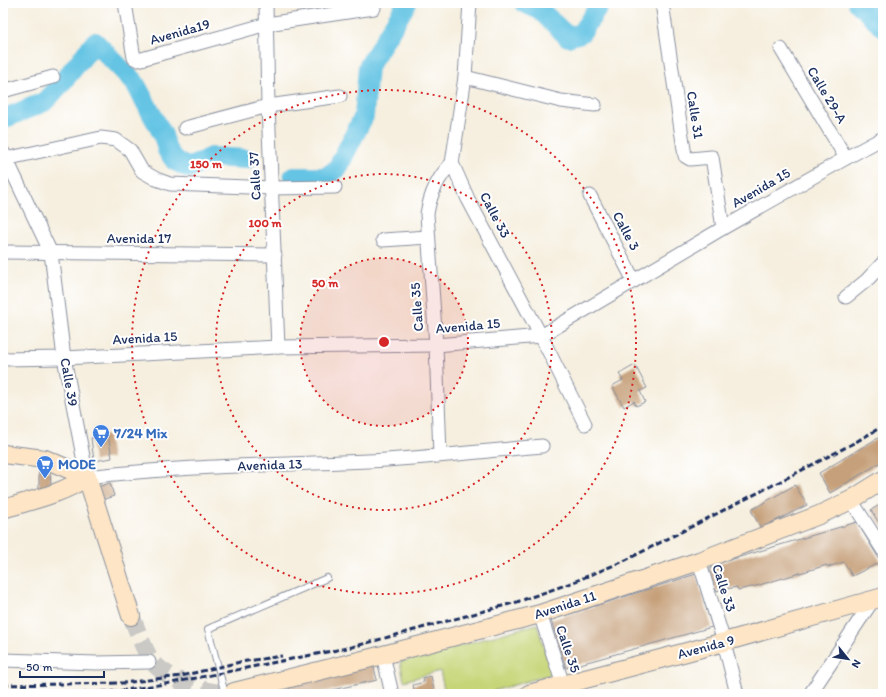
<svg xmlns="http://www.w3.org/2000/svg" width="886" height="697" font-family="Itim,sans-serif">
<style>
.green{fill:#c6d577;stroke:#70826a}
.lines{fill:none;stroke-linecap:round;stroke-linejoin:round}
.river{stroke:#65c4e4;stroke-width:20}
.building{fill:#c6a07a}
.secondary-tunnel{stroke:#cac9c5;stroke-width:18;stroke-dasharray:18 9;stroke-linecap:butt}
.lane-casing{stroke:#888f9e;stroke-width:8}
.street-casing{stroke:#888f9e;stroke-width:15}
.secondary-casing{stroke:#888f9e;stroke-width:20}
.lane{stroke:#fff;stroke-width:6}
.street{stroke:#fff;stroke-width:13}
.secondary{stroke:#fde5c5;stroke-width:18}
.rail{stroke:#1b2f5e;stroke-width:3;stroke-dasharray:6 3;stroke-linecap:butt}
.ring{fill:none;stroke:#d62828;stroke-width:2;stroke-dasharray:2 4}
.labels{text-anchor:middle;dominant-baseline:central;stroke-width:4;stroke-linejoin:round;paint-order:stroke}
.street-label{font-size:14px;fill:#1b2f5e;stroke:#fff}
.shop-label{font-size:14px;font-weight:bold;fill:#366cbe;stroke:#fff;text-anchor:start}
.centre{fill:#d62828;stroke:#fff;stroke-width:2}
.ring-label{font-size:12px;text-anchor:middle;font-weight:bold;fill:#d62828;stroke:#fff;stroke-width:4;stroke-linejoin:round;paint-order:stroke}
</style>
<rect width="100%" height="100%" fill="#fff"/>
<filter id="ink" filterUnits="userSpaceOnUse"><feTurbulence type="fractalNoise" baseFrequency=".025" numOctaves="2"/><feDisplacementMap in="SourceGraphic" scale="8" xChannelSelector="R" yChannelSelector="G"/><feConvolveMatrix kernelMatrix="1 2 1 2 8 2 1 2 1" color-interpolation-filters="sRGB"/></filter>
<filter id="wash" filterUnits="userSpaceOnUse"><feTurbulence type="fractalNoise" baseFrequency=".012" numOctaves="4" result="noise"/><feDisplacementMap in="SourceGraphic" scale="16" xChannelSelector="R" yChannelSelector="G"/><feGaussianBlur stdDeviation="0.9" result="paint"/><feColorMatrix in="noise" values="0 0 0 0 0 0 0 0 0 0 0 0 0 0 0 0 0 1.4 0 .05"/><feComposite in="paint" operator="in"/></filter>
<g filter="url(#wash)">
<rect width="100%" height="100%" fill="#f6efdf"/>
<path class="green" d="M537 624 552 674 483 694H445L440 671 404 681 400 662Z"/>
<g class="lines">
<g class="river">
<path d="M524 3 540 10 568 37 581 33 601 3"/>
<path d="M858 3 883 27"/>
<path d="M3 119 44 102 60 85 95 42 135 83 163 135 167 150 175 161 189 168 211 157 247 159"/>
<path d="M293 177H326L337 169 364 116 368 67 407 3"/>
</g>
</g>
<g id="blocks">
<g class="building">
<path d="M635 365 647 388 640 391 645 402 636 406 634 401 624 407 612 386 623 380 619 374Z"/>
<path d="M108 435 112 458 94 461 91 438Z"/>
<path d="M883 435V461L830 493 819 473Z"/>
<path d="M39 468 50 472 51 486 39 489Z"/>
<path d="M110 483 114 496 101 500 98 487Z"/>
<path d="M795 485 807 505 761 528 751 510Z"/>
<path d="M883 503V529L871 510Z"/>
<path d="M857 522 881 562 852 576 844 562 828 567 827 565 756 586 738 590 737 587 716 591 709 571 713 565Z"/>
<path d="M696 574 712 627 566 668 551 620Z"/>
<path d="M373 664 377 680 314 694H291L288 684Z"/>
<path d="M431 676 434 690 415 694 413 685 424 682 423 678Z"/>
</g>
</g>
</g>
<g filter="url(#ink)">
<use href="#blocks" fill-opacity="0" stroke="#888f9e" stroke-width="1"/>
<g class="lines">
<path class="secondary-tunnel" d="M131 616C137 629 143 648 151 660 162 676 202 693 222 693 226 693 230 692 234 692"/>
<defs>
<path id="lane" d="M225 694 208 629 327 578"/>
<g id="street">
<path d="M125 3 134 58 138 60 267 24 374 8"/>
<path d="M266 3 268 106 278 347"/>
<path d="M470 3 465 77 452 163 468 199 541 336 585 424"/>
<path d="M662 3 685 156 690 159 712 157 723 228"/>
<path d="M781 49 846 158"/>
<path d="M465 77 561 101 595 105"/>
<path d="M3 91 53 77"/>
<path d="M185 128 268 106 340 96"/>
<path d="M3 152 51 253 64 358 87 477C180 466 274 465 368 461 426 458 484 451 542 446"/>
<path d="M5 159 101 138 116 140 130 150 142 171 156 179 170 184 272 188 335 187"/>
<path d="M590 196 634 281"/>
<path d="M383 240 428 237"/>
<path d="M3 252 275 255"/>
<path d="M846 297 867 280 883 263"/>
<path d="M3 359 64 358 278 347 436 345 541 336 723 228 846 158 883 138"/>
<path d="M440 455 436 345 427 214C430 195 438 177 452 163"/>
<path d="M851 500 883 550"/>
<path d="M699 561 724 642 737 694"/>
<path d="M540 614 566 694"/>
<path d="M383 655 392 694"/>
<path d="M3 660 96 663 149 662"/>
<path d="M810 694 873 600"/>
</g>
<g id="secondary">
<path d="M3 454 45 459 87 477"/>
<path d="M87 477 131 616"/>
<path d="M3 509C32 500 62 494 87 477"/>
<path d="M234 692 383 655 540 614 699 561 819 515 851 500 883 480"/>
<path d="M529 694 724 642 883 597"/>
</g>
</defs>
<use href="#lane" class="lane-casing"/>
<use href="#street" class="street-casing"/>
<use href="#secondary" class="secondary-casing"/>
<use href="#lane" class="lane"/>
<use href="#street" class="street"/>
<use href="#secondary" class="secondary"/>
<g class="rail">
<path d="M3 685 123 683 181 676 240 662 282 656"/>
<path d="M3 694H73L119 691 171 683 352 647 517 602 571 583 624 561 779 482 854 443 883 426"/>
</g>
</g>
</g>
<circle cx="384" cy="342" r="84" fill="#d62828" fill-opacity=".12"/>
<g class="ring">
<circle cx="384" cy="342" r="84"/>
<circle cx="384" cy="342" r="168"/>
<circle cx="384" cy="342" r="252"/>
</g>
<defs>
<symbol id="supermarket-pin" viewBox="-11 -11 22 30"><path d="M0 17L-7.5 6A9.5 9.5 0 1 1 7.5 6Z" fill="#3f7fe0" stroke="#fff"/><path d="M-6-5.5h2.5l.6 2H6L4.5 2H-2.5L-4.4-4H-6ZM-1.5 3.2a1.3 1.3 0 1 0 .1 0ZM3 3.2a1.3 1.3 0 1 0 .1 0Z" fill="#fff"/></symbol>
</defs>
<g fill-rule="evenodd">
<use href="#supermarket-pin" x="91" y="423" width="20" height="27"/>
<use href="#supermarket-pin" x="35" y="454" width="20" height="27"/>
</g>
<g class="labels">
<g class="street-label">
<text transform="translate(180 32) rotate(-16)">Avenida19</text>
<text transform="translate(827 95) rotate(59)">Calle 29-A</text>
<text transform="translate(695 115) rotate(81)">Calle 31</text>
<text transform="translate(255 176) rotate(-93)">Calle 37</text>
<text transform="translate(761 188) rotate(-30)">Avenida 15</text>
<text transform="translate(495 215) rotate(62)">Calle 33</text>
<text transform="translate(626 231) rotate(62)">Calle 3</text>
<text x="139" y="238">Avenida 17</text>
<text transform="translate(417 307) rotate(-94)">Calle 35</text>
<text transform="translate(468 326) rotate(-5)">Avenida 15</text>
<text transform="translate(145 338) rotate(-3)">Avenida 15</text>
<text transform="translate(69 382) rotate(80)">Calle 39</text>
<text transform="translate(270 465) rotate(-2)">Avenida 13</text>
<text transform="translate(724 588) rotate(72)">Calle 33</text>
<text transform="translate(565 605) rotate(-18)">Avenida 11</text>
<text transform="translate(706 647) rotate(-15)">Avenida 9</text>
<text transform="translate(568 649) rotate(71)">Calle 35</text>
</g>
<g class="shop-label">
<text x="114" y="433">7/24 Mix</text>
<text x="58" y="464">MODE</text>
</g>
</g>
<circle cx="384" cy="342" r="6" class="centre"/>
<g class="ring-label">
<text x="206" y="168">150 m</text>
<text x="265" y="227">100 m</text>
<text x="325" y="287">50 m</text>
</g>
<rect width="886" height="697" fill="none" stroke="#fff" stroke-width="16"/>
<g transform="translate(848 659) rotate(120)" stroke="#ffffff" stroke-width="3" paint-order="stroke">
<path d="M0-3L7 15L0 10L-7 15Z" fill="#1b2f5e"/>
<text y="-6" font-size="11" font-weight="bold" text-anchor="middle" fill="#1b2f5e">N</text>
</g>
<path d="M20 671v6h84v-6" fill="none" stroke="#1b2f5e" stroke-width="2"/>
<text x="26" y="671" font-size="12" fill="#1b2f5e" stroke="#ffffff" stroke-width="3" paint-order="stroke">50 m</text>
</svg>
